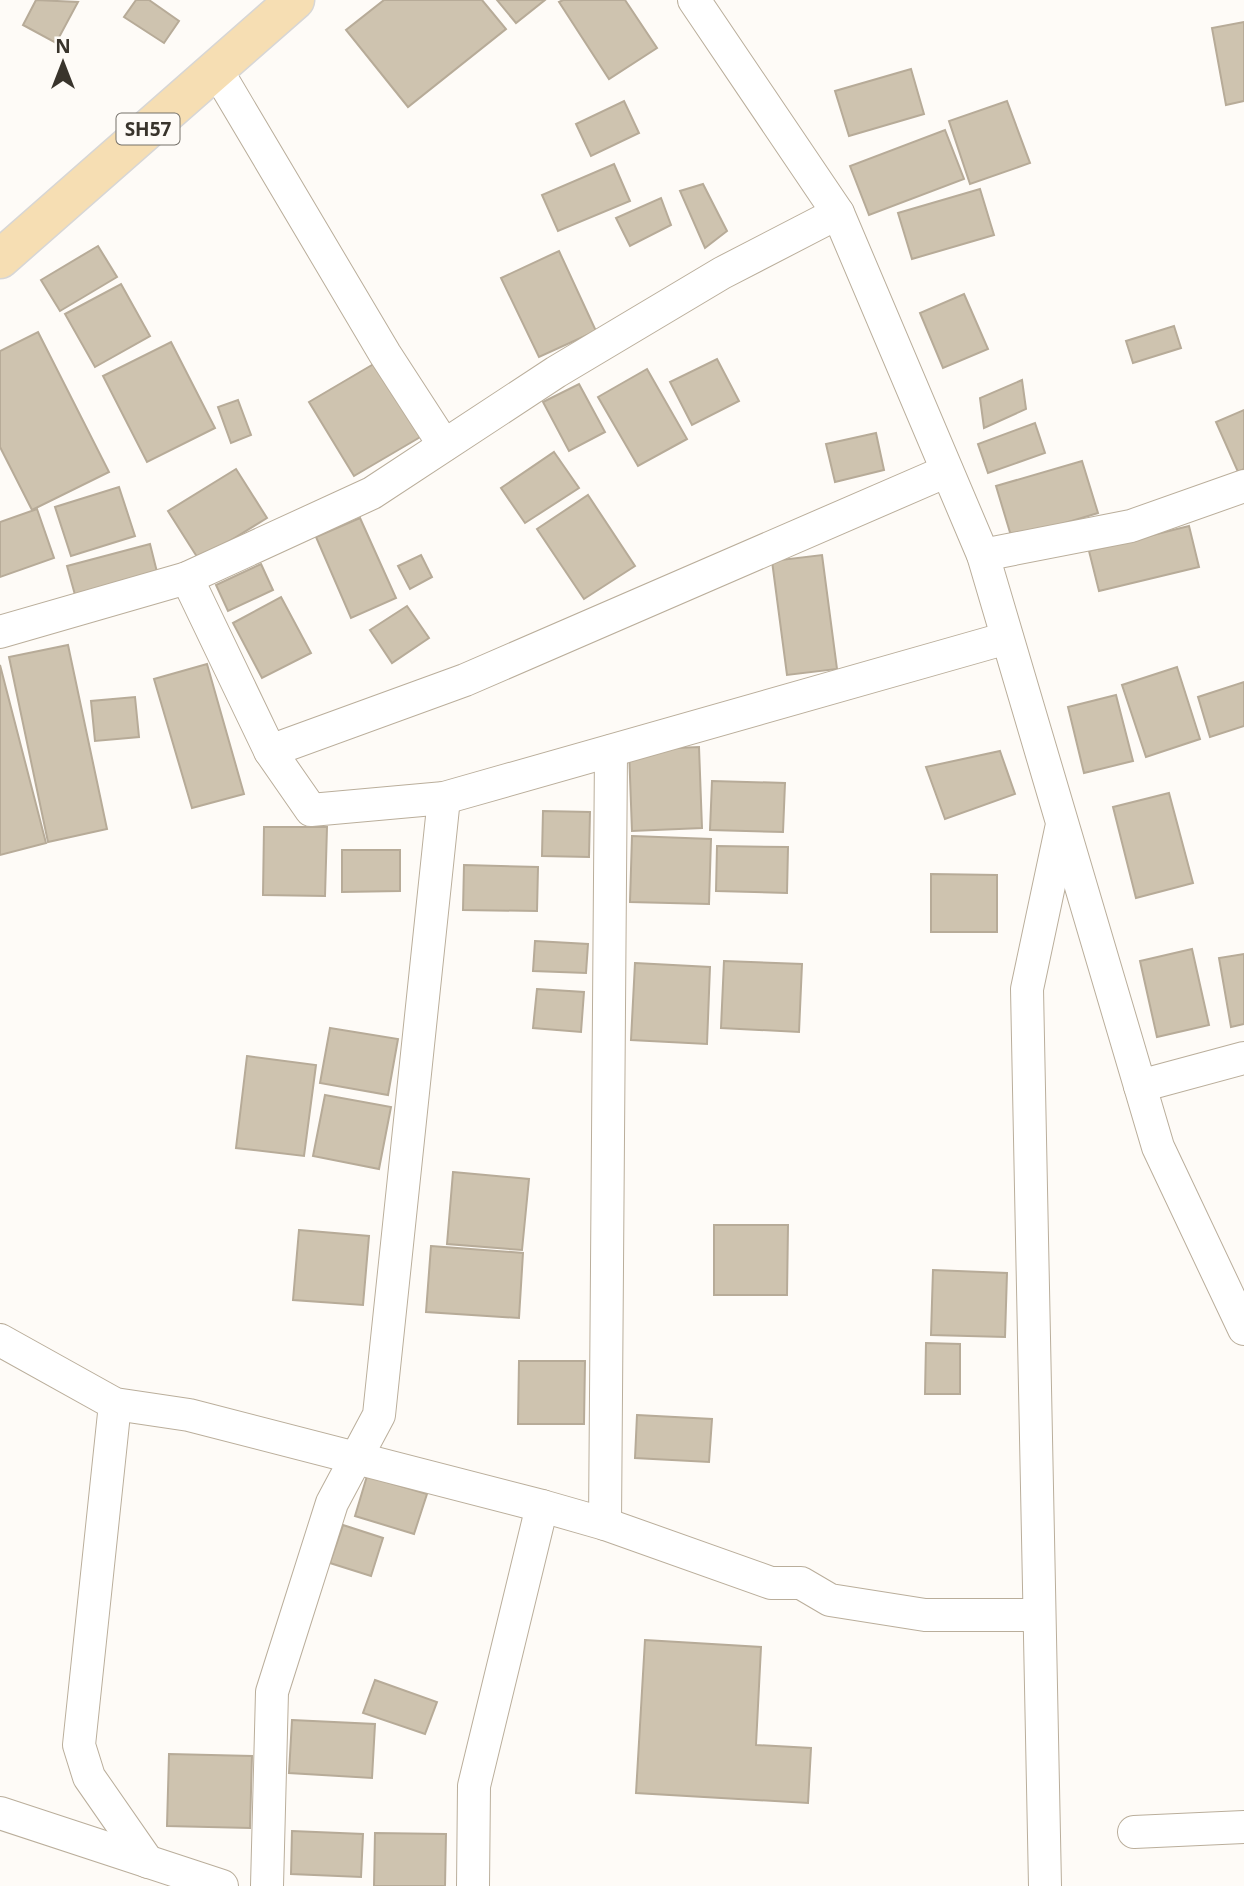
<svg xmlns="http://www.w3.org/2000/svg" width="1244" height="1886" font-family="'Noto Sans',sans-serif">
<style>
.building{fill:#cec3af;stroke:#b7ab98;stroke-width:2}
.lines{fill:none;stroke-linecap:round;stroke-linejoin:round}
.minor-casing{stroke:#baae9b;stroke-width:34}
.primary-casing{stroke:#d7d6d5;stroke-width:41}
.minor{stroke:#fff;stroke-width:32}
.primary{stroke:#f6deb3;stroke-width:38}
.labels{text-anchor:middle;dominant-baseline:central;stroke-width:5;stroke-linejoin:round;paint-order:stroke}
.shield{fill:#fefbf7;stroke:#747069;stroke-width:2}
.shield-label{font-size:19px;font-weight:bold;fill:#39342c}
</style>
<rect width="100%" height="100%" fill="#fefbf7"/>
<g class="building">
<path d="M36 0 78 2 56 43 23 25Z"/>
<path d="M136 0H149L179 21 164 43 124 17Z"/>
<path d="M384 0H482L506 29 408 107 346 30Z"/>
<path d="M497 0H545L516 23Z"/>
<path d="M563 0H625L657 48 609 79 559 2Z"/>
<path d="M1244 22V101L1226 105 1212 28Z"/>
<path d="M911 69 924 114 849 136 835 91Z"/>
<path d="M624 101 639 133 591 156 576 124Z"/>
<path d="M1007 101 1030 163 970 184 949 121Z"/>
<path d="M945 130 964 179 869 215 850 166Z"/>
<path d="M614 164 630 201 558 231 542 195Z"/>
<path d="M703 184 727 231 705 248 680 191Z"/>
<path d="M980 189 994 235 912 259 898 213Z"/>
<path d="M661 198 671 225 630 246 616 218Z"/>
<path d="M98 246 117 277 60 311 41 280Z"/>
<path d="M559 251 596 331 539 357 501 278Z"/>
<path d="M121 284 150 336 95 367 65 314Z"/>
<path d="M964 294 988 349 943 368 920 313Z"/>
<path d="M1174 326 1181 348 1133 363 1126 341Z"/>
<path d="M38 332 109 472 32 510 0 447V351Z"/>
<path d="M171 342 215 428 147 462 103 376Z"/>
<path d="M717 359 739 401 692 425 670 382Z"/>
<path d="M377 362 422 436 354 476 309 402Z"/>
<path d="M647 369 687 439 638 466 598 397Z"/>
<path d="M1022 380 1026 409 984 428 980 398Z"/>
<path d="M579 384 605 432 569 451 543 402Z"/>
<path d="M238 400 251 435 231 443 218 407Z"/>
<path d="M1244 410V469L1238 472 1216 422Z"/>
<path d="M1035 423 1045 453 988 473 978 444Z"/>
<path d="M876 433 884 470 835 482 826 444Z"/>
<path d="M554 452 579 488 525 523 501 488Z"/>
<path d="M1082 461 1098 513 1012 539 996 486Z"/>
<path d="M236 469 267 518 199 560 168 511Z"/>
<path d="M119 487 135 536 71 556 55 507Z"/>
<path d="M588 495 635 566 584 599 537 529Z"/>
<path d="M37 509 54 558 0 577V522Z"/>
<path d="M360 518 396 598 351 618 316 537Z"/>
<path d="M1189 526 1199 567 1099 591 1089 551Z"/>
<path d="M150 544 159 580 77 602 67 566Z"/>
<path d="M421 555 432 577 410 589 398 566Z"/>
<path d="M822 555 837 669 787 675 772 561Z"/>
<path d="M261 564 273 590 228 611 216 585Z"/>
<path d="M281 597 311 653 262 678 233 623Z"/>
<path d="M407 606 429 638 392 663 370 630Z"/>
<path d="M68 645 107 829 48 842 9 657Z"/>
<path d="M207 664 244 794 192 808 154 679Z"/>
<path d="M0 665 46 843 0 855Z"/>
<path d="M1177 667 1200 739 1146 757 1122 685Z"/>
<path d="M1244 682V726L1210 737 1198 697Z"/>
<path d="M1116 695 1133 761 1084 773 1068 707Z"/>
<path d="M135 697 139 737 95 741 91 701Z"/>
<path d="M699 747 702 828 632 831 629 750Z"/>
<path d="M1000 751 1015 794 945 819 926 767Z"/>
<path d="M712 781 785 783 783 832 710 830Z"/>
<path d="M1169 793 1193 883 1136 898 1113 807Z"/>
<path d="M543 811 590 812 589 857 542 856Z"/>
<path d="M264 827H327L325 896 263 895Z"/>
<path d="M632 836 711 839 709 904 630 902Z"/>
<path d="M717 846 788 847 787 893 716 891Z"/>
<path d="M342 850H400V891L342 892Z"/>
<path d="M464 865 538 867 537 911 463 910Z"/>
<path d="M931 874 997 875V932H931Z"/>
<path d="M535 941 588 944 586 973 533 971Z"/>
<path d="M1192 949 1209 1025 1157 1037 1140 961Z"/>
<path d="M1244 954V1024L1231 1027 1219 958Z"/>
<path d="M724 961 802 964 799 1032 721 1028Z"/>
<path d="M635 963 710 967 707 1044 631 1040Z"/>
<path d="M537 989 584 992 581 1032 533 1028Z"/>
<path d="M330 1028 398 1039 388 1095 320 1083Z"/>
<path d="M247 1056 316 1065 304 1156 236 1148Z"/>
<path d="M325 1095 391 1107 379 1169 313 1156Z"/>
<path d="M453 1172 529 1179 522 1250 447 1244Z"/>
<path d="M714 1225H788L787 1295H714Z"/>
<path d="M299 1230 369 1236 363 1305 293 1300Z"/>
<path d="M431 1246 523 1253 519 1318 426 1312Z"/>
<path d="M933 1270 1007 1273 1005 1337 931 1335Z"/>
<path d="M926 1343 960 1344V1394H925Z"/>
<path d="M519 1361H585L584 1424H518Z"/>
<path d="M637 1415 712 1419 709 1462 635 1458Z"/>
<path d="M367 1476 427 1494 414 1534 355 1516Z"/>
<path d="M343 1525 383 1538 371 1576 330 1563Z"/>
<path d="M645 1640 761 1647 756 1745 811 1748 808 1803 636 1793Z"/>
<path d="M375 1680 437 1702 425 1734 363 1713Z"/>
<path d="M292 1720 375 1724 372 1778 289 1773Z"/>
<path d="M169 1754 252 1756 250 1828 167 1826Z"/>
<path d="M292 1831 363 1834 361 1877 291 1874Z"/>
<path d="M375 1833 446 1834 445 1886H374Z"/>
</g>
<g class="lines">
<defs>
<g id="minor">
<path d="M694 0 838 213 983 555 1158 1147 1244 1329"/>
<path d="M216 69 385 354 444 445"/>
<path d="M983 555 1131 526 1244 486"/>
<path d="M187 578 270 751 311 810 444 798 1007 638"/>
<path d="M0 632 187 578 372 493 556 372 722 273 838 213"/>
<path d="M270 751 465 680 947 471"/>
<path d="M1140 1086 1244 1058"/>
<path d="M0 1340 115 1404 189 1415 542 1506 605 1524 771 1583H801L830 1600 925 1615H1039"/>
<path d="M115 1404 79 1745 89 1777 148 1862"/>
<path d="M605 1524 611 751"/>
<path d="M0 1813 222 1886"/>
<path d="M1134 1832 1244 1827"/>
<path d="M267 1886 272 1692 332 1503 379 1415 444 798"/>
<path d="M473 1886 474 1786 542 1506"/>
<path d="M1045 1886 1027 989 1061 829"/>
</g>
<path id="primary" d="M0 259 295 0"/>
</defs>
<use href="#minor" class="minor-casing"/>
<use href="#primary" class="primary-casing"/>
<use href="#minor" class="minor"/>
<use href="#primary" class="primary"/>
</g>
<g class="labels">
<rect class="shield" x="116.5" y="113.5" width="63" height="31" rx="5"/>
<g class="shield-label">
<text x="148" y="129">SH57</text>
</g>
</g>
<g transform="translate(63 63)" stroke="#fefbf7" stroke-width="5" paint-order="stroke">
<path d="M0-5L12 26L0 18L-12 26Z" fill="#39342c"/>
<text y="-10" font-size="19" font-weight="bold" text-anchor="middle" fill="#39342c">N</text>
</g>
</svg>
